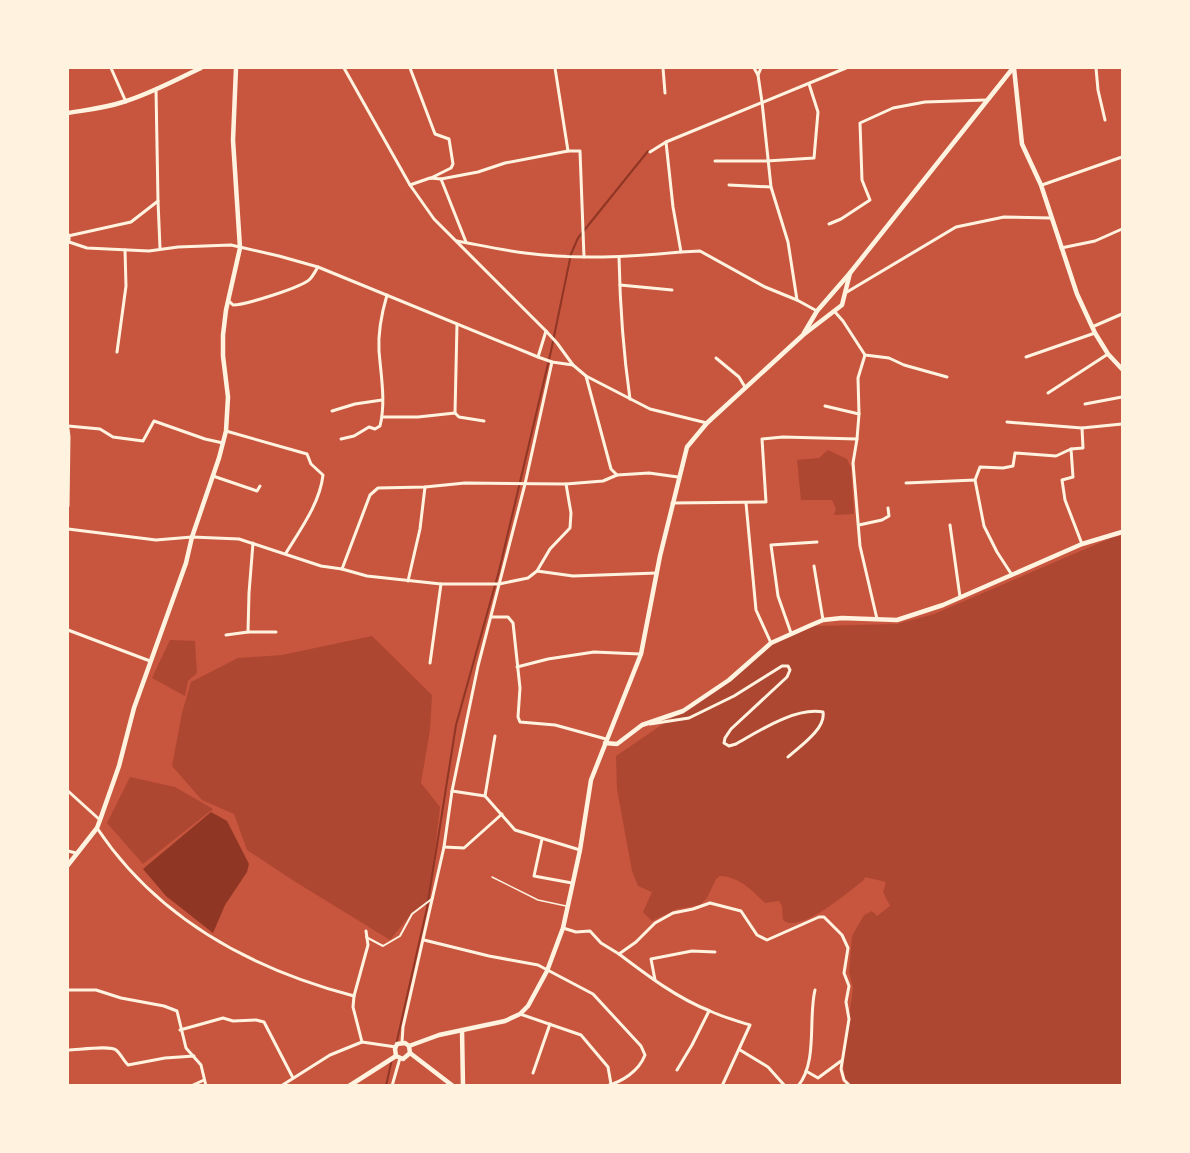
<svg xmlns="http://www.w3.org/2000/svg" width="1190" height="1153" font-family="Mulish,sans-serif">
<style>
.green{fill:#ae4732}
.water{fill:#8f3625}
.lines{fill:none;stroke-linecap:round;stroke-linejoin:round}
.stream{stroke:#8f3625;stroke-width:2}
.service{stroke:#fff3e0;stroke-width:1.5}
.pedestrian{stroke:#fff3e0;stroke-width:2}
.minor{stroke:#fff3e0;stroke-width:3}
.secondary{stroke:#fff3e0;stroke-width:4.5}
.primary{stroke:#fff3e0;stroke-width:4.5}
</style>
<rect width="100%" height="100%" fill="#c8553d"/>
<g class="green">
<path d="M828 450 847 459 851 467 854 514 834 515 836 509 832 500H801L797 460 819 458Z"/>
<path d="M1122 535V1085H852L845 1078 843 1064 853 988 849 972 852 936 864 915 872 911 877 916 890 906 883 892 886 882 865 877 864 880C849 891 800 935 783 920L782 906 779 901 765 903C753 891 738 876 720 876L716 879 707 898 700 905 677 909 652 921 643 912 652 892 638 886 632 871 617 789 616 756 732 677 770 646 814 626 897 624 934 614 1111 538Z"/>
<path d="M372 636 432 695 430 730 421 783 440 807 429 901 412 913 390 940 294 881 247 850 234 814 202 800 172 766 182 713 191 682 238 658 282 655Z"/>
<path d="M170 640 195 641 197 673 188 681 185 696 152 678Z"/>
<path d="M130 777 175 787 213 809 143 864 107 823Z"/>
</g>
<path class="water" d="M211 812 227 821 249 864 247 872 225 905 213 933 166 896 143 869Z"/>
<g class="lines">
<g class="stream">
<path d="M396 1045 427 908 456 725 499 571 551 351 571 254 578 238 648 151"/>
<path d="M386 1086 392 1059"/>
</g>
<path class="service" d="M492 877 538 900 566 906"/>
<path class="pedestrian" d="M366 937 383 946 400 936 412 914 433 898"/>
<g class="minor">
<path d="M111 68 126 102"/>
<path d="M344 68 410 185 434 219 546 331 557 343 573 365"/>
<path d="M410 68 435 134 449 139 453 164 451 168 431 178"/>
<path d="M555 68 568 151"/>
<path d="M663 68 665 93"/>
<path d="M754 68 758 75 762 102 771 187 788 242 797 300"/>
<path d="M1096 68 1098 90 1105 120"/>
<path d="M758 75 761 68"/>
<path d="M650 152 666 142 846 68"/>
<path d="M715 161H767L814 158 818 112 809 84"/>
<path d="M441 179 466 242"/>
<path d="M410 185 430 178 441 179 478 172 505 163 568 151H580L584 257"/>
<path d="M729 185 771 187"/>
<path d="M1042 185 1122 157"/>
<path d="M158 201 160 248"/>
<path d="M829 224 841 219 870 200 862 180 860 123 893 108 925 102 986 100"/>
<path d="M69 235V242L87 248 149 251 178 247 231 245 279 256 318 267 538 357 552 362 573 365 586 376 650 409 707 423"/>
<path d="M68 236 131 222 158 201 156 89"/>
<path d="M457 241C479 245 502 250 525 253 577 260 629 257 681 252L673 207 666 142"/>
<path d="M1061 248 1095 241 1122 229"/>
<path d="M681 252 700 251 765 287 797 300 817 311"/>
<path d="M619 257C620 307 623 350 630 399"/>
<path d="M620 285 672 290"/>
<path d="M847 292 956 227 1004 217 1051 218"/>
<path d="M228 300 233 305C245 305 303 287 310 279 313 276 316 270 318 267"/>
<path d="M835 312 843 321 865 355 889 358 904 365 947 377"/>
<path d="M1092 327 1122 314"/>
<path d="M117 352 126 286 125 250"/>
<path d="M865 355 858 378 859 414 857 439 853 463 860 546 877 619"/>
<path d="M538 357 546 331"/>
<path d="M1026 357 1095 333"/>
<path d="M716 358 739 377 745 387"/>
<path d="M586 376 611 469 617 475"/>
<path d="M1048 393 1108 354"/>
<path d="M1085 404 1122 397"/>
<path d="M825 406 859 414"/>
<path d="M332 411 355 404 382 400"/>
<path d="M455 413 457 324"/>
<path d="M383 417H418L455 413 459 417 484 421"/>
<path d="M1007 422 1082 428 1122 424"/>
<path d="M68 426 100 429 113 437 143 441 154 421 205 439 223 443"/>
<path d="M68 429 69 437 68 506"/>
<path d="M226 431 307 454 311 464 323 475C320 503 300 530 286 553"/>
<path d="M341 439 354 436 369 427 375 429 380 426C386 402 381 376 379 351 378 334 382 312 387 295"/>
<path d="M213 476 257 491 260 486"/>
<path d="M975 480 980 467 1003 468 1013 466 1015 453 1056 456 1071 449"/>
<path d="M906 483 975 480 984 526 997 552 1012 575"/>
<path d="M672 503 766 502 762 439 783 437 857 439"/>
<path d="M746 503 756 610 771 643"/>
<path d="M859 525 882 520 889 516 888 508"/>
<path d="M950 525 960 597"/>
<path d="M68 529 156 540 192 537 239 539 321 566 342 569 367 576 441 584H499L528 578 537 571 550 549 570 528 571 513 566 484"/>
<path d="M1082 544 1065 500 1062 480 1073 477 1071 449 1083 448 1082 428"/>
<path d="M814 566 823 620"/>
<path d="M342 569 370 495 378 488 425 487 465 483 566 484 603 481 617 475 649 473 678 477"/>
<path d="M537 571 573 576 657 573"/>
<path d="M408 581 420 529 425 487"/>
<path d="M492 617H508L513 623 520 688 518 717 520 722 555 725 606 739"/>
<path d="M68 630 150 661"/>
<path d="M248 632H276"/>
<path d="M791 633 778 596 771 545 817 542"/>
<path d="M226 635 248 632 249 593 253 543"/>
<path d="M430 663 441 584"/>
<path d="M517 667 548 659 594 652 640 654"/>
<path d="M650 724 689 718 734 696 782 666H788L790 670 787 677 731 729 725 738 724 743 729 746 736 744C759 731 795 707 823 712 826 729 799 747 788 757"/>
<path d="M68 791 100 820"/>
<path d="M452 791 485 796 515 830 580 850"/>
<path d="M485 796 495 736"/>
<path d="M97 828C157 918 251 969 354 996"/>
<path d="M542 839 534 876 572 883"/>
<path d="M444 847 464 848 502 814"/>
<path d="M68 851 76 853"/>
<path d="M563 928 576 932 590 931 601 943 619 954 636 942 655 923 673 913 693 909 710 903 741 911 757 935 767 940 819 917H824L842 935 848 948 844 973 849 986 846 1002 849 1019 841 1069 844 1080 850 1086"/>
<path d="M424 940 489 956 538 965 593 994 641 1046 645 1055C639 1071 622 1082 606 1086"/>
<path d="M619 954C648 976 677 998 710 1011 723 1017 737 1021 750 1025L722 1086"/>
<path d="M655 980 651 959 692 951 715 952"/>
<path d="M68 990H96L121 998 164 1006 177 1011 186 1048 201 1065 206 1086"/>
<path d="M520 1014 581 1035 608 1067 611 1084"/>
<path d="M180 1030 223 1018 233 1021 256 1020 264 1022 293 1078"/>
<path d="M362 1042 353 1007 354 996 368 945 366 931"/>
<path d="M402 1042 403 1027 444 847 452 791 478 666 525 484 552 362"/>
<path d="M68 1050C77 1050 111 1045 116 1050 121 1054 123 1060 128 1065L165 1058 194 1056"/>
<path d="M740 1050 768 1067 785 1086"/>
<path d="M677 1070 692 1045 709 1011"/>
<path d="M806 1071 818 1078 841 1061"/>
<path d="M533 1073 550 1024"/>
<path d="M191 1086 204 1080"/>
<path d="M281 1086 330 1055 362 1042 396 1047"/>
<path d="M392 1086 400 1058"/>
<path d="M798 1086C818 1062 808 1018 815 990"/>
</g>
<g class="secondary">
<path d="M1014 68 1022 144 1041 185 1077 294 1095 333 1108 354 1122 369"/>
<path d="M605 743 617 744 642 725 683 711 729 680 771 643 809 626 823 620 842 618 897 620 943 605 1082 544 1122 532"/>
<path d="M68 865 97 828 100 820 119 766 134 708 186 563 192 537 219 458 226 431 228 397 223 356V335L226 310 240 248 233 140 236 68"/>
<path d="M462 1030 463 1086"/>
<path d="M410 1053 453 1086"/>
</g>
<g class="primary">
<path d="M68 113C86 110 105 108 123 102 150 94 175 80 201 68"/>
<path d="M804 333 817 311 850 273 1013 68"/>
<path d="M409 1046 439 1035 505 1021 520 1014 528 1006 547 971 563 928 580 850 591 780 641 654 660 556 687 447 707 423 803 335 842 305 850 273"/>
<path d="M396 1056 395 1049 397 1044 405 1043 409 1046"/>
<path d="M396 1056 403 1059 410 1053 409 1046"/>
<path d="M349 1086 396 1056"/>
</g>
</g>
<rect width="1190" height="1153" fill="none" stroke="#fff3e0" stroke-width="138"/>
</svg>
